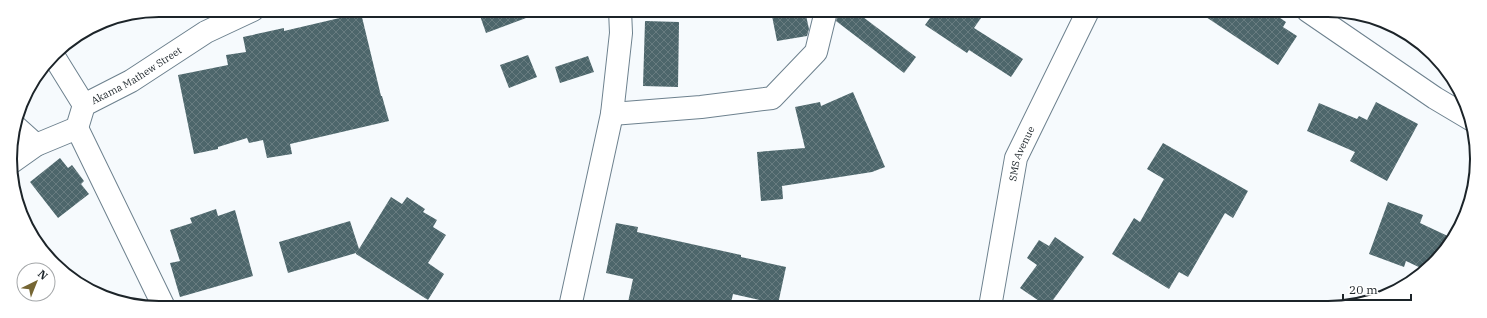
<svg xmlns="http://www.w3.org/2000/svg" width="1487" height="318" font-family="'IBM Plex Serif',serif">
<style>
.building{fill:url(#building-cross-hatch)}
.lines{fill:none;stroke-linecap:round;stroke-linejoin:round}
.minor-casing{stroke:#6d818e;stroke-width:24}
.minor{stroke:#fff;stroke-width:22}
.labels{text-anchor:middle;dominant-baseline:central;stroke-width:4;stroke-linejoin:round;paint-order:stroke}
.street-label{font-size:10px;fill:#1c2429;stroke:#fff}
.rim{fill:none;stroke:#1c2429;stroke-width:2}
</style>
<defs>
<pattern id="building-cross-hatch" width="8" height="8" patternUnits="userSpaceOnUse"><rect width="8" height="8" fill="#4d666b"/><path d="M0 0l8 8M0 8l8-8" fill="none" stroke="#687c80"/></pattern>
</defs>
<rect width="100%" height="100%" fill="#f6fafd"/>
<g class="building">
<path d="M478 10H542V12L486 33Z"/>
<path d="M771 11H805L809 29 807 36 777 41Z"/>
<path d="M838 11H855L916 57 904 73 836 21Z"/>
<path d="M935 11H986L974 28 1023 59 1011 77 969 50 967 53 925 25Z"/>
<path d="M1197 11H1270L1286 22 1283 27 1297 36 1278 65Z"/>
<path d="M361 13 381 96H382L389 121 290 144 292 154 267 158 263 140 249 143 247 138 218 147V149L194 154 178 75 228 65 226 55 246 52 243 37 284 28V31Z"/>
<path d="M645 21 679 22 678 87 643 86Z"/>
<path d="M528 55 537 77 509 88 500 65Z"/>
<path d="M588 56 594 72 560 83 555 67Z"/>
<path d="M853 92 885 167 872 172 782 186 783 199 761 201 757 152 805 148 795 107 820 102 821 106Z"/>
<path d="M1376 102 1418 124 1387 181 1350 161 1355 152 1307 131 1319 103 1357 119 1359 116 1367 120Z"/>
<path d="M1163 143 1248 191 1233 218 1225 213 1188 277 1179 272 1169 289 1112 254 1134 218 1140 222 1164 179 1147 169Z"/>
<path d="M60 158 68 168 72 165 84 181 81 184 89 194 58 218 30 182Z"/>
<path d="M391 197 402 204 407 197 425 209 423 212 437 220 433 227 446 235 428 263 444 274 428 300 356 254V253L288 273 279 242 350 221 359 249Z"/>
<path d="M1388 202 1423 215 1420 223 1452 238 1433 265 1425 270 1406 261 1404 267 1369 254Z"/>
<path d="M216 209 218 216 235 210 253 276 180 297 170 263 180 261 170 230 192 223 190 218Z"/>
<path d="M616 223 638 227 637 232 741 255V257L786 267 778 304 733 294 730 307H627L633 279 606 273Z"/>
<path d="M1055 237 1084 257 1048 307 1020 288 1037 265 1027 258 1039 240 1049 246Z"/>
</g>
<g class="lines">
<defs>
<g id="minor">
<path d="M1308 11 1435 98 1472 120"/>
<path d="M53 55 84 105"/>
<path d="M612 114 701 107 772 98 816 52 826 11"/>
<path d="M16 127 36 145"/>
<path d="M77 128 164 307"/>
<path id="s1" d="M12 162 36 145 77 128 84 105 131 81 206 32 253 10"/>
<path d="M570 307 612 114 621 33 620 10"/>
<path id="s2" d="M990 307 1016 158 1088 11"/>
</g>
</defs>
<use href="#minor" class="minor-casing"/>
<use href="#minor" class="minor"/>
</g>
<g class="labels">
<g class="street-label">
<text stroke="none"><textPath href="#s1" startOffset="158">Akama Mathew Street</textPath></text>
<text stroke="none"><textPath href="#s2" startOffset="157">SMS Avenue</textPath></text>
</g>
</g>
<path d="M0 0H1487V318H0ZM159 17H1328A142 142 0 0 1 1470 159V159A142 142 0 0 1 1328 301H159A142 142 0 0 1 17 159V159A142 142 0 0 1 159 17Z" fill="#fff" fill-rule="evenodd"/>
<path class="rim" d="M159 17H1328A142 142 0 0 1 1470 159V159A142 142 0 0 1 1328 301H159A142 142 0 0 1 17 159V159A142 142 0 0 1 159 17Z"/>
<g transform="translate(36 282) rotate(43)"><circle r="19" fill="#ffffff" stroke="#a4a7a9"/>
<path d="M0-3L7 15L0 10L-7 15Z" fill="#766633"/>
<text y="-6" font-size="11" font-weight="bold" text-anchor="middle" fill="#1c2429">N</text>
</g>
<path d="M1343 294v6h68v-6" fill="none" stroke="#1c2429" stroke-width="2"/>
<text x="1349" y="294" font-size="12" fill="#1c2429" stroke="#ffffff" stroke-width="3" paint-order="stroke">20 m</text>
</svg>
